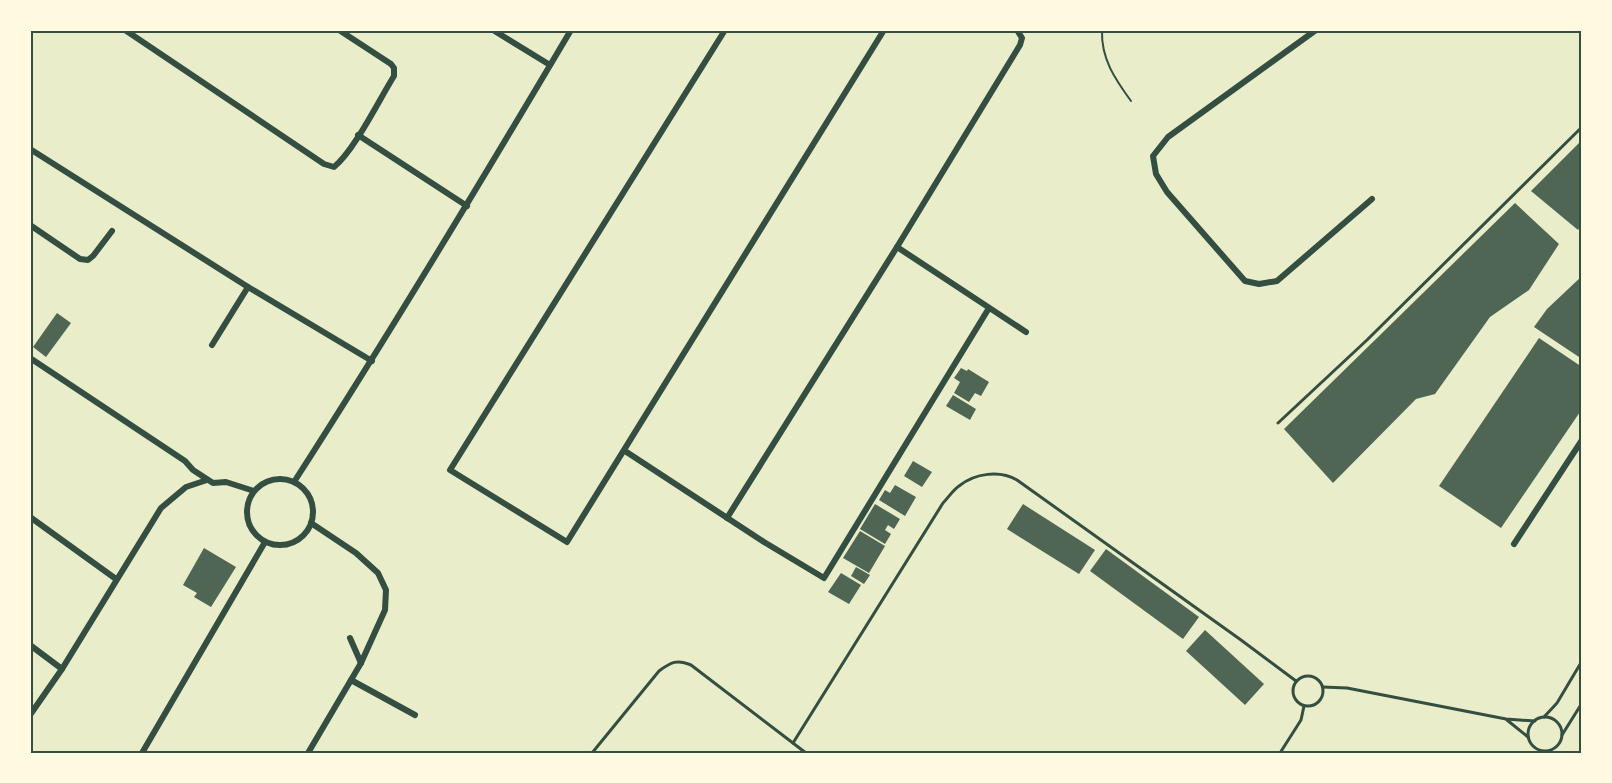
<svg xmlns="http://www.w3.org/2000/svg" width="1612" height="783" font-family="Spectral,serif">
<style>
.building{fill:#4f6655}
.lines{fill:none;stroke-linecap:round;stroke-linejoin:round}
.path{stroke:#344e41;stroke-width:2}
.service{stroke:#344e41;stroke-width:3}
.minor{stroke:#344e41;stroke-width:6}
.neatline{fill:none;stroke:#344e41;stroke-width:2}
</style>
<rect width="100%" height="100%" fill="#e9edc9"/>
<g class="building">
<path d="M1582 140V224L1578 230 1531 191Z"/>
<path d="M1515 203 1559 244 1529 290 1490 317 1435 394 1416 399 1333 483 1284 429Z"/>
<path d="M1582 276V353L1579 357 1534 327 1547 309Z"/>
<path d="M57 313 71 323 46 357 33 347Z"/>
<path d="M1539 338 1582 367V409L1501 528 1439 486Z"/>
<path d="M961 368 967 371 968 369 989 382 981 396 975 393 969 402 954 393 960 382 954 378Z"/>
<path d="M953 395 976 409 970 420 946 406Z"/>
<path d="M913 461 932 472 922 487 904 476Z"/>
<path d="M895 485 916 497 905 516 879 500 885 490 890 493Z"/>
<path d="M875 504 900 519 894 529 888 525 885 530 891 534 885 544 860 529Z"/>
<path d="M1023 504 1095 550 1079 574 1007 529Z"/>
<path d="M860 531 885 546 869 573 843 558Z"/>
<path d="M204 548 236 567 211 607 194 597 197 593 183 585Z"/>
<path d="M1106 549 1199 617 1183 639 1090 571Z"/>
<path d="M856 567 870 575 864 584 851 576Z"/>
<path d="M841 573 861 585 849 604 828 592Z"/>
<path d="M1205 630 1264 684 1245 705 1186 651Z"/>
</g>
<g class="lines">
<path class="path" d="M1102 30C1101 59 1115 79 1131 101"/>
<g class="service">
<path d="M1278 423 1367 340 1582 127"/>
<circle cx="1308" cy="691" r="15"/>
<path d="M1323 687 1347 688 1506 719 1535 721"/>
<path d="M1544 717 1557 703 1582 661"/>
<circle cx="1545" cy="734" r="17"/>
<path d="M1507 720 1528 737"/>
<path d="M1562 735 1582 703"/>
<path d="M793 743 943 503C948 498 953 490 959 486 975 473 1000 470 1017 480L1241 640 1296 681"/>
<path d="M592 753 659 671C671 662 677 659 691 665L806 753"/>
<path d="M1280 753 1301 720 1304 706"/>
</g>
<g class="minor">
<path d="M125 30 324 164 334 167C354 151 379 100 394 76V68L391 64 339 30"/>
<path d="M493 30 550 65"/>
<path d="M725 30 450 470 567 542 884 30"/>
<path d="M1316 30 1168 137 1153 156 1156 174 1167 192 1245 281 1259 284 1277 281 1372 199"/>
<path d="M358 135 467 206"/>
<path d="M30 149 248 287 372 361"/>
<path d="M30 225 80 259 88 260 93 256 112 231"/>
<path d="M897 247 1026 332"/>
<path d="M212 345 248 287"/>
<path d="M30 358 185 461 193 470 213 483 226 482 254 491"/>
<path d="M625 451 764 542 824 578 989 308"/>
<circle cx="280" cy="512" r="33"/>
<path d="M294 482C390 333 481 182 571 30"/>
<path d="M30 517 116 579"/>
<path d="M727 518 897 247 1020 45 1022 38 1017 30"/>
<path d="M1514 544 1582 440"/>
<path d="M350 638 361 663"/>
<path d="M30 645 62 669"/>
<path d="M351 680 415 715"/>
<path d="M30 715 62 669 161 508 186 487 207 480"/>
<path d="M142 753 265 542"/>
<path d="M308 753 361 663 385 610 386 590 378 573 356 553 311 523"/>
</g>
</g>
<rect width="1612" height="783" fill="none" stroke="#fefae0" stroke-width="63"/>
<rect x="32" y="32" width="1548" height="720" class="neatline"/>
</svg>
